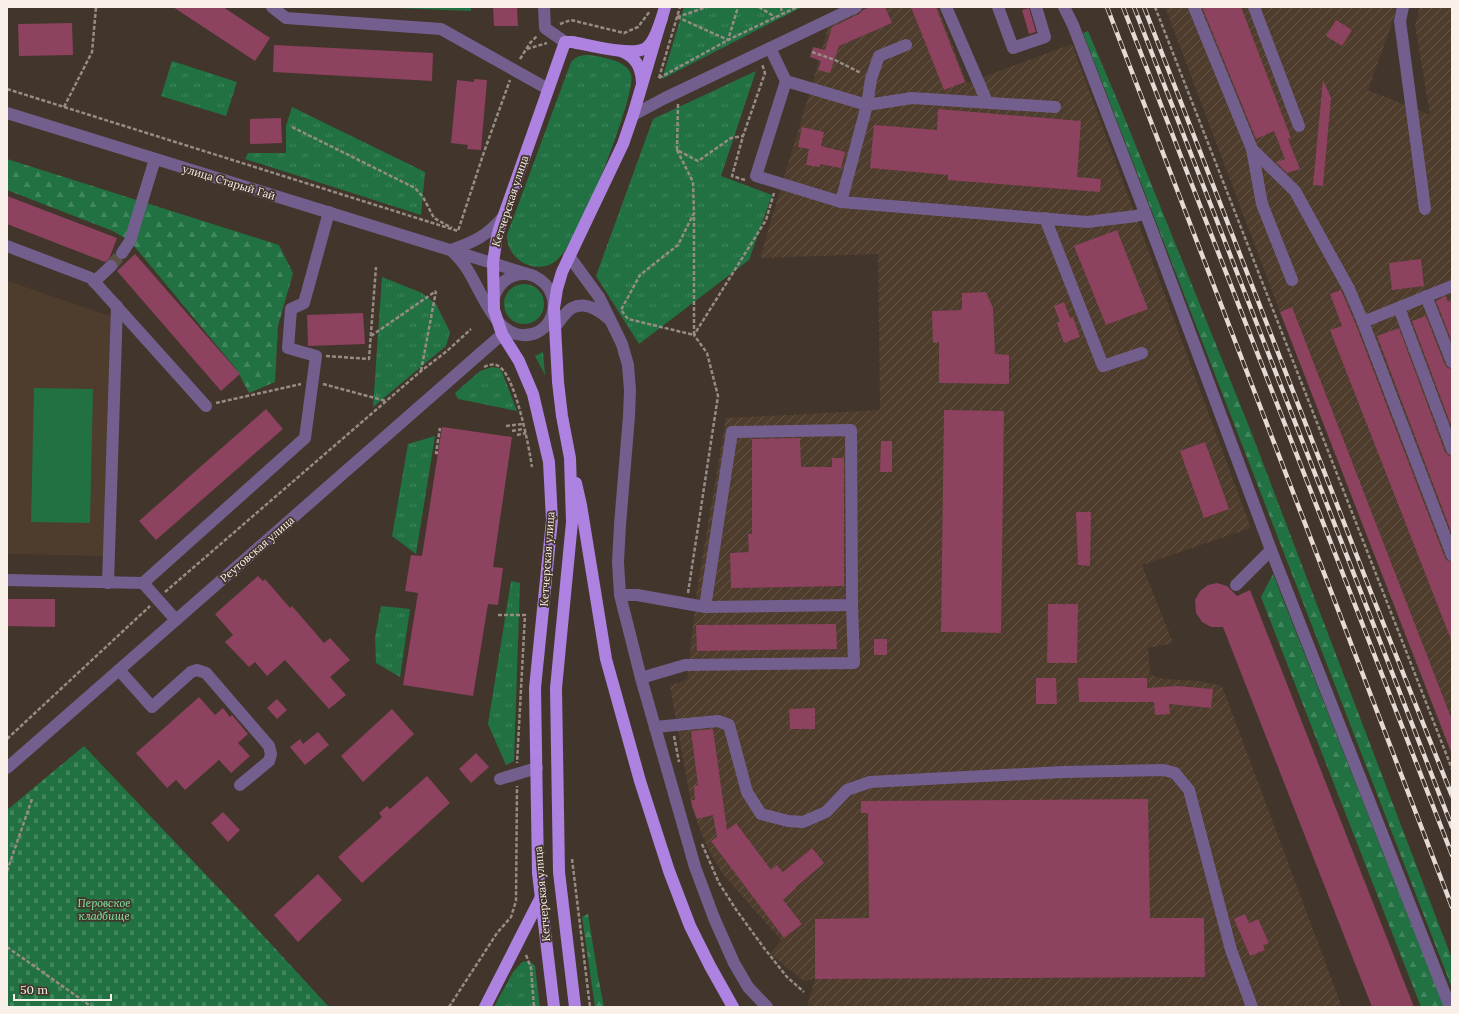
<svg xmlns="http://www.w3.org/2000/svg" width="1459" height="1014" font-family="Lora,serif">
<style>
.built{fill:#4e3c2d}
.industrial{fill:url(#industrial-furrows)}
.grass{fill:url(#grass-tufts)}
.forest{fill:url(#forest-firs)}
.cemetery{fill:url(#cemetery-stones)}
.garden{fill:#217143}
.building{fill:#8d425f}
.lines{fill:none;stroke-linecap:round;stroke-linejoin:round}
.minor-tunnel{stroke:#5d5148;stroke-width:12;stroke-dasharray:12 6;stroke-linecap:butt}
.path{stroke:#978c84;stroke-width:2.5;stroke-dasharray:4 2;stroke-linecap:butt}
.minor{stroke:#735f8d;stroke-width:12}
.major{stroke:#ad82e0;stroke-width:12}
.rail-casing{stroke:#e5dbd5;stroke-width:4.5}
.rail{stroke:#42352b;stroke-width:3;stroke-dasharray:9;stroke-linecap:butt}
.labels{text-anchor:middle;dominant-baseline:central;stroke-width:3.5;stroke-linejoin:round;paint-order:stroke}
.street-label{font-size:11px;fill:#f9f0ea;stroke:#42352b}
.park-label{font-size:11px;font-style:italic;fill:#82eba8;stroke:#42352b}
</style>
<defs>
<pattern id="industrial-furrows" width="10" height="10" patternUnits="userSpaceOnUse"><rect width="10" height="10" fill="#4e3c2d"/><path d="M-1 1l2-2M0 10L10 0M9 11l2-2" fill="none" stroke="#68584c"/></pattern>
<pattern id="grass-tufts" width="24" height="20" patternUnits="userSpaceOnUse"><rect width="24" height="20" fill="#217143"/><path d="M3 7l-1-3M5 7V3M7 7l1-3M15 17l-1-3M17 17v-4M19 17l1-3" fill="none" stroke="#42865e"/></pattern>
<pattern id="forest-firs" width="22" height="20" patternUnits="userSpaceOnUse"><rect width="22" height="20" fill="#217143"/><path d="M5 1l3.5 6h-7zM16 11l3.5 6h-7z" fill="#42865e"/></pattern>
<pattern id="cemetery-stones" width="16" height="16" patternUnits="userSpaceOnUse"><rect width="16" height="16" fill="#217143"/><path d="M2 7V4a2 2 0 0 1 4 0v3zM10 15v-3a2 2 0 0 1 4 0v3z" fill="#42865e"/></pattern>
</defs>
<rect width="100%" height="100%" fill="#42352b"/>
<path class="built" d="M7 282H11L113 317 105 556 8 554Z"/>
<g class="industrial">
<path d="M862 7H938L967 83 1072 44 1251 528 1142 565 1173 643 1148 648 1150 675 1163 679 1199 681 1222 686 1342 1007H807L815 979 804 981 770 954 781 940 722 873 707 847 692 809 670 686 687 679 697 590 726 418 880 410 878 254 760 258 778 197 811 88 830 20Z"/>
<path d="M1165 7H1396L1395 15 1368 90 1430 115 1415 25 1420 7H1452V756L1280 312Z"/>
</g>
<g class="grass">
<path d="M684 7H802L662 79Z"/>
<path d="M589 55C601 57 626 60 631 74 637 90 591 205 580 225 575 235 565 253 557 260 537 277 506 260 507 235L571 62C576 56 581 55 589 55Z"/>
<path d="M172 61 237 82 226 116 161 96Z"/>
<path d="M756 71 721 176 772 195 749 260 639 344 596 276 653 119Z"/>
<path d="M292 107 425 172 421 215 245 159 248 153H286V126Z"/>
<path d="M382 277 422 293 436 304 450 332 446 346 373 407Z"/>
<circle cx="524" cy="304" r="20"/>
<path d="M543 352 545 375 535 356Z"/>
<path d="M492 367 499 368 502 372 517 411 458 399 455 393 480 371Z"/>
<path d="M435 436 416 554 392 536 408 444Z"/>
<path d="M511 581 520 583 514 761 506 765 488 724Z"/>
<path d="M381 606 410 609 400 677 376 663 375 637Z"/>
<path d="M529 961 535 966 540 1007H494L513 972 522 962Z"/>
</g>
<g class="forest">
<path d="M372 7H471V11Z"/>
<path d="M1088 31 1121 109 1250 429 1452 959V988L1083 33Z"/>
<path d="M7 159 279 245 293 273 278 326 275 382 249 393 237 370 130 241 113 231 7 190Z"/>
<path d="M1273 574 1444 1007H1421L1261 597Z"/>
<path d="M588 914 598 976 604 1007H595L582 917Z"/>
</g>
<path class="cemetery" d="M84 746 246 917 329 1007H7V810Z"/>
<path class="garden" d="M34 388 93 389 90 523 31 522Z"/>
<g class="building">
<path d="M173 7H223L270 38 255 61Z"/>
<path d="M493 7H517L518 26H494Z"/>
<path d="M870 7H885L892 23 839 46 830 73 818 70 821 61 810 57 813 47 825 50 832 27 859 14 863 10Z"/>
<path d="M911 7H936L965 82 944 90Z"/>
<path d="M1202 7H1241L1291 138 1288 139 1300 169 1287 173 1276 162 1285 159 1274 131 1256 139Z"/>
<path d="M1029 8 1036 32 1029 34 1022 10Z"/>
<path d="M1336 20 1352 30 1342 46 1326 36Z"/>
<path d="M72 23 73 55 19 56 18 24Z"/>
<path d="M274 45 433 53 432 81 273 72Z"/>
<path d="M474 79 487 80 481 150 467 149 468 145 451 143 457 80 474 82Z"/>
<path d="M1323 80 1331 98 1323 186 1313 185Z"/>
<path d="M938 109 1081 121 1077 177 1101 179 1100 192 948 180V175L870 168 874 125 937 130Z"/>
<path d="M281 118 282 143 250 144V119Z"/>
<path d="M802 127 824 132 821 146 845 152 841 168 820 164V167L806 165 809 149 798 147Z"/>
<path d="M7 196 117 238 109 259 105 262 7 224Z"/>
<path d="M1117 230 1148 309 1106 325 1074 246Z"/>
<path d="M135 254 240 374 221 391 117 271Z"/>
<path d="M1421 259 1424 286 1392 290 1389 263Z"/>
<path d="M1341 290 1356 325 1445 558 1448 561 1452 562V642L1330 330 1342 326 1330 294Z"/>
<path d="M986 292 993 308 995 354 1009 355V384L939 383V342L933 343 932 311 962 310V293Z"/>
<path d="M1446 296 1448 302 1452 301V342L1436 301Z"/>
<path d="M1064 302 1070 318 1073 317 1080 337 1064 343 1057 323 1060 322 1054 306Z"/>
<path d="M1292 307 1452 720V754L1280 312Z"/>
<path d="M363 313 365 344 308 346 307 315Z"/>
<path d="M1426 316 1445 365 1448 368 1452 369V428L1412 321Z"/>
<path d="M1399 328 1445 452 1448 455 1452 456V534L1377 336Z"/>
<path d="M266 409 283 429 156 540 139 521Z"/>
<path d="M944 410 1004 411 1001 633 941 632Z"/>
<path d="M442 427 512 437 493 567 503 568 498 605 488 604 473 696 403 685 418 593 405 591 411 555 422 556Z"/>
<path d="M800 438 801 467H832V458H844V586L731 588 730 553 749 552 748 534H752V439Z"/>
<path d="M881 441H892V472H880Z"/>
<path d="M1205 442 1229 509 1204 518 1180 451Z"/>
<path d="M1076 512H1091L1090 566 1078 565Z"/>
<path d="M258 576 263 581 265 579 290 608 292 606 324 643 330 638 350 660 330 677 346 695 329 709 285 660 267 676 255 662 249 667 225 642 233 635 215 614Z"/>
<path d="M1217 583 1227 586 1237 596 1250 590 1414 1007H1372L1223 627H1211L1202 622 1196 613 1195 600 1200 591 1208 585Z"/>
<path d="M7 599H55V627L7 626Z"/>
<path d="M1048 604H1078L1077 663H1047Z"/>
<path d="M836 624 837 649 697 651 696 625Z"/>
<rect x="874" y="639" width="13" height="16"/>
<path d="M1036 678H1056L1057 704H1036Z"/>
<path d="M1078 678H1147V688L1177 686 1213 689 1211 708 1169 704 1170 714 1155 715 1154 702H1079Z"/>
<path d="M199 697 215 715 223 708 230 717 232 715 248 734 238 743 250 756 231 773 219 760 185 790 176 780 167 788 136 753Z"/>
<path d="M277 699 287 710 277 719 267 708Z"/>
<path d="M815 708V729H790L789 709Z"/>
<path d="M392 709 414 734 363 782 341 756Z"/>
<path d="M713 729 727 830 736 823 771 870 777 865 783 872 812 848 824 863 796 887V888L783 900 802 924 784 938 711 841 717 837 713 815 697 819 693 808 691 800H695L694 786 698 785 691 731Z"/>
<path d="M318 732 329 745 305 765 290 747 300 739 303 744Z"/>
<path d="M476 753 489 767 471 783 459 769Z"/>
<path d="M427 776 450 803 362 883 338 857 382 817 379 813 387 806 390 809Z"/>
<path d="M1148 799 1150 918H1204L1205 977 815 979V919L869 918 868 813H861V801Z"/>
<path d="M223 812 240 830 228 842 211 823Z"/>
<path d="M318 874 342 900 298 942 274 915Z"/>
<path d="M1245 914 1249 923 1258 919 1269 943 1263 945 1265 950 1250 956 1234 919Z"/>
</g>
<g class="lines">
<path class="minor-tunnel" d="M111 266 122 253"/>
<g class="path">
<path d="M759 7 775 17"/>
<path d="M781 7 782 14"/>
<path d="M1155 7 1452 769"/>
<path d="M677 17 728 40 738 7"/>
<path d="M677 17 707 7"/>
<path d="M560 24 571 20 624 33 638 27 650 11"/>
<path d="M527 49 547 43"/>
<path d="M812 52 835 60 861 73"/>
<path d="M520 59 530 43 537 36"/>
<path d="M659 78 728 40 797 7"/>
<path d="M659 78 680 7"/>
<path d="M7 89 458 231 484 152 510 80"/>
<path d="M678 104 677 150 698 161 731 138 743 136"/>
<path d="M64 107 92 52 96 7"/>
<path d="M292 127 415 188 423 197 434 218 452 228"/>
<path d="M677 150 693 182 694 213 678 245 640 275 621 310 628 319 694 335V213"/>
<path d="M745 180 732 176 743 136 765 73 762 64"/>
<path d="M371 336 436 291"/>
<path d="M326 356 369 359 376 267"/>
<path d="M484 367C490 364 496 363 501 368 516 381 529 446 532 467"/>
<path d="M421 371 436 291"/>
<path d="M323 384 386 401"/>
<path d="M216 403 301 384"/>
<path d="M506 426 523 424"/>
<path d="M512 431 524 429"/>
<path d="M517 435 526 433"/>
<path d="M438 453H436L440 428"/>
<path d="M165 592 421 371 447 351 471 329"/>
<path d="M688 593 718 396 707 353 694 335 766 220 774 193"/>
<path d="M498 615H525L517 763"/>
<path d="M674 736 679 762"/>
<path d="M7 739 150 606"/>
<path d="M702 844 719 883 737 911 764 948 787 977 804 992"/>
<path d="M572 859 590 1007"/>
<path d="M7 871 32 799"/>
<path d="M7 947 92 1007"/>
<path d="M526 955 531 968 534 1007"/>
<path d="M449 1007 497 933 511 917 516 901 517 786"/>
</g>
<g class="minor">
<path d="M272 7 286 18 441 29 548 89"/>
<path d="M544 7 545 28 565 42"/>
<path d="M946 7 987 102"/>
<path d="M998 7 1013 48 1045 37 1036 7"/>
<path d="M1064 7 1073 25 1151 228 1271 550 1450 1007"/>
<path d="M1194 7 1252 149 1295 191 1349 289 1363 322 1452 555"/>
<path d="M1254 7 1299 126"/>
<path d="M1403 7 1400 21 1425 209"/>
<path d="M906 45 879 56 871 79 867 105 912 98 1055 107"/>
<path d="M770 48 786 81 867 105 841 202 1087 222 1136 216 1145 213"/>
<path d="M786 81 756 176 841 202"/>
<path d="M7 113 534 276C570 294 552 343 516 334 493 328 479 287 467 269 463 262 457 256 451 250"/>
<path d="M633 115 665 98 856 7"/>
<path d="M1252 149 1262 204 1292 280"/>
<path d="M1045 218 1103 366 1142 353"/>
<path d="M7 246 91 278 206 406"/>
<path d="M451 250C474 242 487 236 503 217"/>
<path d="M122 253 130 241 155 159"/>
<path d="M569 256 599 297 622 344 628 365 630 390 629 416 620 525 618 562 620 595 641 678 695 867 714 918 734 963 748 987 767 1007"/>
<path d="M94 282 111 266"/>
<path d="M1426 296 1452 362"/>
<path d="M493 301C497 285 507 274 525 274"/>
<path d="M1399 308 1452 449"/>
<path d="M1363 322 1452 286"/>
<path d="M555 327C560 321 565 312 572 308 585 301 599 310 609 319"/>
<path d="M7 580 143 583"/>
<path d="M108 583 117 306"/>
<path d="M1236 585 1271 550"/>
<path d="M620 595H637L705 607 852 605 851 430 732 432 705 607"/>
<path d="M176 620 143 583 305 438 316 356 288 348 291 309 304 303 329 212"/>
<path d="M119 670 152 707 191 672 197 670 206 673 269 746 271 754 269 761 240 785"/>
<path d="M641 678 685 665 854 663 852 605"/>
<path d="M655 727 718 721 729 725 747 792 761 814 788 821 803 822 826 812 847 790 870 782 1063 772 1164 770 1175 773 1189 790 1231 950 1252 1007"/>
<path d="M7 768 507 330"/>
<path d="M500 779 537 768"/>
</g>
<g class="major">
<path d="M621 51C636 57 641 67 642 82"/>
<path d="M576 483 581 505 606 659 640 781 669 871 690 926 710 966 733 1007"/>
<path d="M485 1007 541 897"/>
<path d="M554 1007 538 873 535 688 552 520 549 462 533 394 519 361 502 334 494 310 493 263 496 242 499 229 565 42H572C589 45 632 57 646 48 655 42 658 27 662 18"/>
<path d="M575 1007 559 872 556 688 572 522 570 458 562 416 558 382 554 308 557 289 562 272 623 144 633 115 665 7"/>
</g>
<defs>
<g id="rail">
<path d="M1107 7 1452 907"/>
<path d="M1123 7 1452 855"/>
<path d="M1134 7 1452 827"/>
<path d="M1144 7 1372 595 1452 796"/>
</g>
</defs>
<use href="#rail" class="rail-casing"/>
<use href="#rail" class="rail"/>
</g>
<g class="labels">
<g class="street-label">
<text transform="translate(229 182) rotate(17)">улица Старый Гай</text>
<text transform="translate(510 201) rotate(-72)">Кетчерская улица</text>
<text transform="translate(257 549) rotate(-41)">Реутовская улица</text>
<text transform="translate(547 559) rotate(-86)">Кетчерская улица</text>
<text transform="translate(542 894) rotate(-95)">Кетчерская улица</text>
</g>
<g class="park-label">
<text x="104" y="903">Перовское<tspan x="104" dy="13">кладбище</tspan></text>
</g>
</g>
<rect width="1459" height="1014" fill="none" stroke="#f9f0ea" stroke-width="16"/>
<path d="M14 994v6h97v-6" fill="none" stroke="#f9f0ea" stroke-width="2"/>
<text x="20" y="994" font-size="12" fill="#f9f0ea" stroke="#42352b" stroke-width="3" paint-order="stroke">50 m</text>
</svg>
